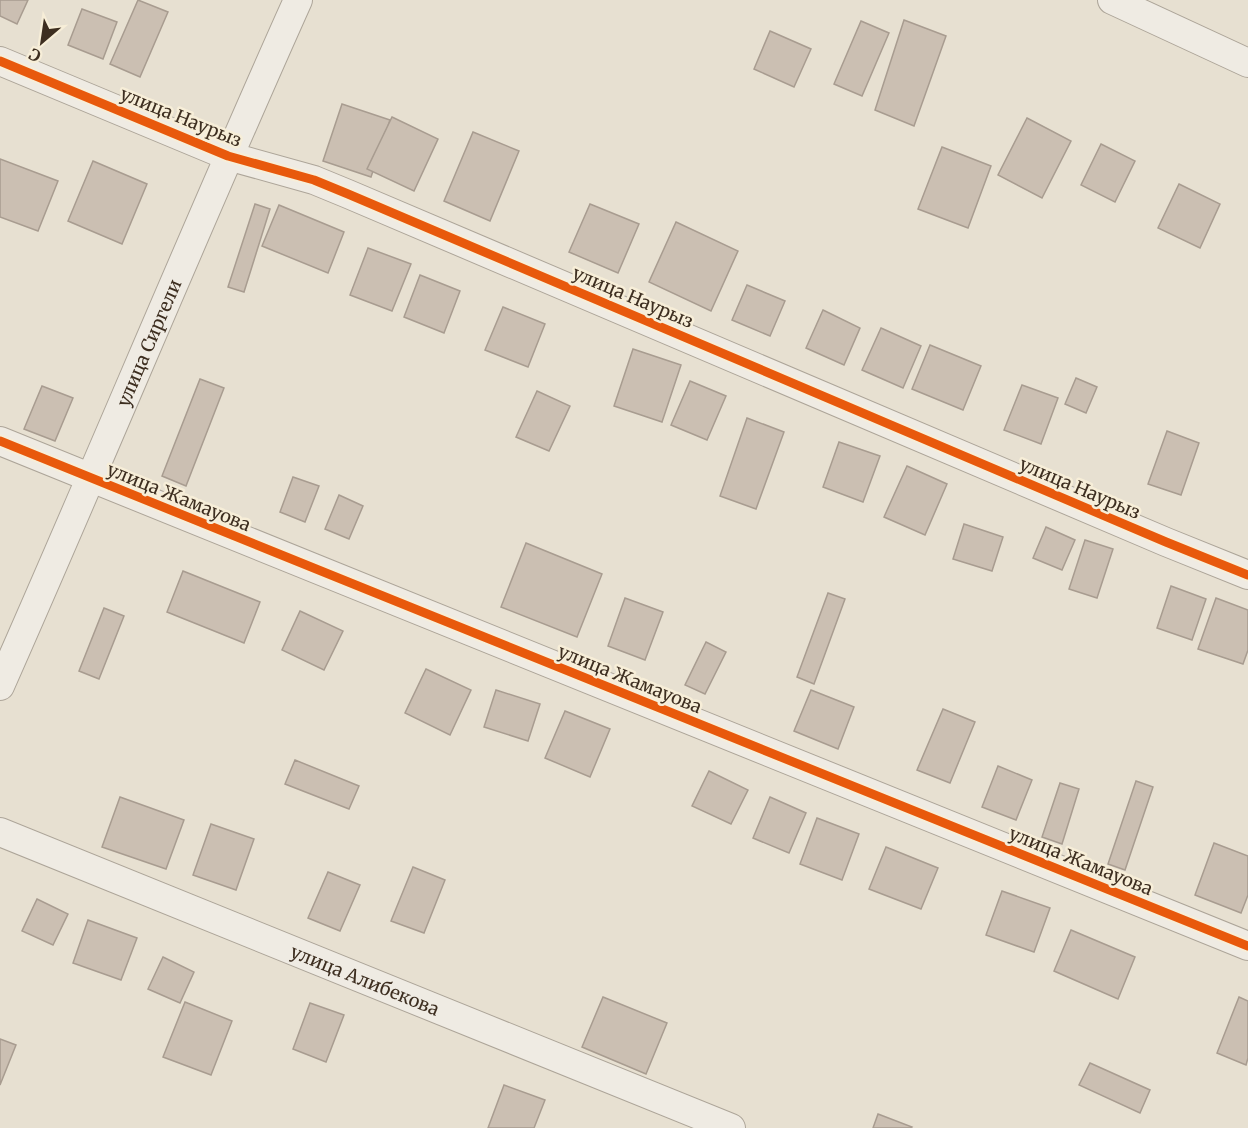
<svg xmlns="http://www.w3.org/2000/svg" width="1248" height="1128" font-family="Merriweather,serif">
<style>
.building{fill:#cbbfb2;stroke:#a89c90;stroke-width:1.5}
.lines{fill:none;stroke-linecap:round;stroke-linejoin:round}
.street-casing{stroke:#ada599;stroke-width:30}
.street{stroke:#efebe3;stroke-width:28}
.cycleway-casing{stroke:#f7eed8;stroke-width:13}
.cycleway{stroke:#e8590c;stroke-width:9}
.labels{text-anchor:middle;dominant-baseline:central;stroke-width:5;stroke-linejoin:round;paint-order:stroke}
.street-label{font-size:18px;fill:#3d2e20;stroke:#f7eed8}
</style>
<rect width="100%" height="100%" fill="#e7e0d1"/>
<g class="building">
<path d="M0 0H28L17 24 0 16Z"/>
<path d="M138 0 168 12 140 77 110 64Z"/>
<path d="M82 9 117 22 103 59 68 45Z"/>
<path d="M904 20 946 36 914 126 875 110Z"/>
<path d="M861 21 889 33 862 96 834 84Z"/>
<path d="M770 31 811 49 794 87 754 69Z"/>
<path d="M342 104 390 120 371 177 323 161Z"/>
<path d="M392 117 438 139 414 191 367 169Z"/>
<path d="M1027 118 1071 141 1042 198 998 175Z"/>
<path d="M473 132 519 151 490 221 444 201Z"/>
<path d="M1101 144 1135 161 1115 202 1081 185Z"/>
<path d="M942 147 991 166 968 228 918 209Z"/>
<path d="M0 159 58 181 38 231 0 217Z"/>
<path d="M93 161 147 184 122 244 68 221Z"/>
<path d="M1179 184 1220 204 1200 248 1158 228Z"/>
<path d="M255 204 270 209 244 292 228 287Z"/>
<path d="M590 204 639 224 618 273 569 252Z"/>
<path d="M279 205 344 232 328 273 262 246Z"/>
<path d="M676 222 738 251 711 311 649 282Z"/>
<path d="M368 248 411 264 392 311 350 295Z"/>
<path d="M420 275 460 291 444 333 404 317Z"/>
<path d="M747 285 785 301 770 336 732 320Z"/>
<path d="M503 307 545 324 528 367 485 350Z"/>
<path d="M823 310 860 328 844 365 806 348Z"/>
<path d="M881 328 921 346 903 388 862 370Z"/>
<path d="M930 345 981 366 963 410 912 389Z"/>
<path d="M633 349 681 365 662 422 614 406Z"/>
<path d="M1076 378 1097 387 1086 413 1065 404Z"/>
<path d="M200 379 224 388 186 486 162 476Z"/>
<path d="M690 381 726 396 707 440 671 425Z"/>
<path d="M1022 385 1058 398 1041 444 1004 430Z"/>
<path d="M42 386 73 398 55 441 24 429Z"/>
<path d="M537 391 570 406 549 451 516 437Z"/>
<path d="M747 418 784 432 756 509 720 496Z"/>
<path d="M1167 431 1199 443 1181 495 1148 484Z"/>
<path d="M839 442 880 456 863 502 823 487Z"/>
<path d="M907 466 947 484 925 535 884 517Z"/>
<path d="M293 477 319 486 305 522 280 512Z"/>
<path d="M339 495 363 506 349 539 325 529Z"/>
<path d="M964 524 1003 537 992 571 953 559Z"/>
<path d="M1046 527 1075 540 1062 570 1033 558Z"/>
<path d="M1085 540 1113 549 1097 598 1069 589Z"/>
<path d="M526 543 602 574 577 637 501 607Z"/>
<path d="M183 571 260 602 244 643 167 612Z"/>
<path d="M1171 586 1206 599 1192 640 1157 628Z"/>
<path d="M828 593 845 599 814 684 797 677Z"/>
<path d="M625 598 663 612 645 660 608 646Z"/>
<path d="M1216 598 1248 610V650L1243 664 1198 649Z"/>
<path d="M104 608 124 616 99 679 79 671Z"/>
<path d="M300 611 343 631 324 670 282 650Z"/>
<path d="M706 642 726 652 705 694 685 685Z"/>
<path d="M426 669 471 690 450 735 405 713Z"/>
<path d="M496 690 540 704 528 741 484 727Z"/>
<path d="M811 690 854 707 838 749 794 731Z"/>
<path d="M943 709 975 722 950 783 917 770Z"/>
<path d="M565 711 610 729 590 777 545 758Z"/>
<path d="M295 760 359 786 349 809 285 784Z"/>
<path d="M998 766 1032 780 1016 820 982 807Z"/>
<path d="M709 771 748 790 731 824 692 806Z"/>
<path d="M1136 781 1153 787 1125 870 1108 864Z"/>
<path d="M1060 783 1079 789 1062 844 1042 837Z"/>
<path d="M120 797 184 820 166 869 102 847Z"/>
<path d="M770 797 806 813 789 853 753 838Z"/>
<path d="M817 818 859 834 842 880 800 864Z"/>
<path d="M211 824 254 839 236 890 193 875Z"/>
<path d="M1214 843 1248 856V895L1241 913 1195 895Z"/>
<path d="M886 847 938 868 921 909 869 889Z"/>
<path d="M413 867 445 880 424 933 391 921Z"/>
<path d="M328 872 360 885 340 931 308 918Z"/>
<path d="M1002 891 1050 908 1034 952 986 935Z"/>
<path d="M37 899 68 914 53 945 22 931Z"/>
<path d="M88 920 137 938 121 980 73 963Z"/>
<path d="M1071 930 1135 957 1118 999 1054 971Z"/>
<path d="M163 957 194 972 180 1003 148 989Z"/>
<path d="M603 997 667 1023 646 1074 582 1047Z"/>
<path d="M1239 997 1248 1001V1058L1246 1065 1217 1053Z"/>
<path d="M185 1002 232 1021 211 1075 163 1057Z"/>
<path d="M310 1003 344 1015 326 1062 293 1049Z"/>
<path d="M0 1039 16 1045 0 1085Z"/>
<path d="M1090 1063 1150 1090 1140 1113 1079 1085Z"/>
<path d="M504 1085 545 1100 534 1128H488Z"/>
<path d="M878 1114 912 1127 911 1128H873Z"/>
</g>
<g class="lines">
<defs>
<g id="street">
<path d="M1112 0 1248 63"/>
<path d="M0 61 228 156 314 180 348 194 1166 542 1248 575"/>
<path d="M0 441 1248 946"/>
<path id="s1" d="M0 686C101 458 196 227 298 0"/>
<path id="s2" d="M0 832 731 1128"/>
</g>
</defs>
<use href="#street" class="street-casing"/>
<use href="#street" class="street"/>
<defs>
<g id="cycleway">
<path d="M0 61 228 156 314 180 348 194 1166 542 1248 575"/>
<path d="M0 441 1248 946"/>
</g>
</defs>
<use href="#cycleway" class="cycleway-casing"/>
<use href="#cycleway" class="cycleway"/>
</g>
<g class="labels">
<g class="street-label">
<text transform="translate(181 117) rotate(22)">улица Наурыз</text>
<text transform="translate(633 297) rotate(23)">улица Наурыз</text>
<text stroke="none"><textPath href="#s1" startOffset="374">улица Сиргели</textPath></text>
<text transform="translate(1080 488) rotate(23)">улица Наурыз</text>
<text transform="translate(179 497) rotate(22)">улица Жамауова</text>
<text transform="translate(630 679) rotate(22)">улица Жамауова</text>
<text transform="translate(1081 861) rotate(22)">улица Жамауова</text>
<text stroke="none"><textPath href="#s2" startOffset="394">улица Алибекова</textPath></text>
</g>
</g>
<g transform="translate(42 42) rotate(209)" stroke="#f7eed8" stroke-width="4.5" paint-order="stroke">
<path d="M0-4.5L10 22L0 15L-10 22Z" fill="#3d2e20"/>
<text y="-9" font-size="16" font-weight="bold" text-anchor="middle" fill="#3d2e20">С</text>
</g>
</svg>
